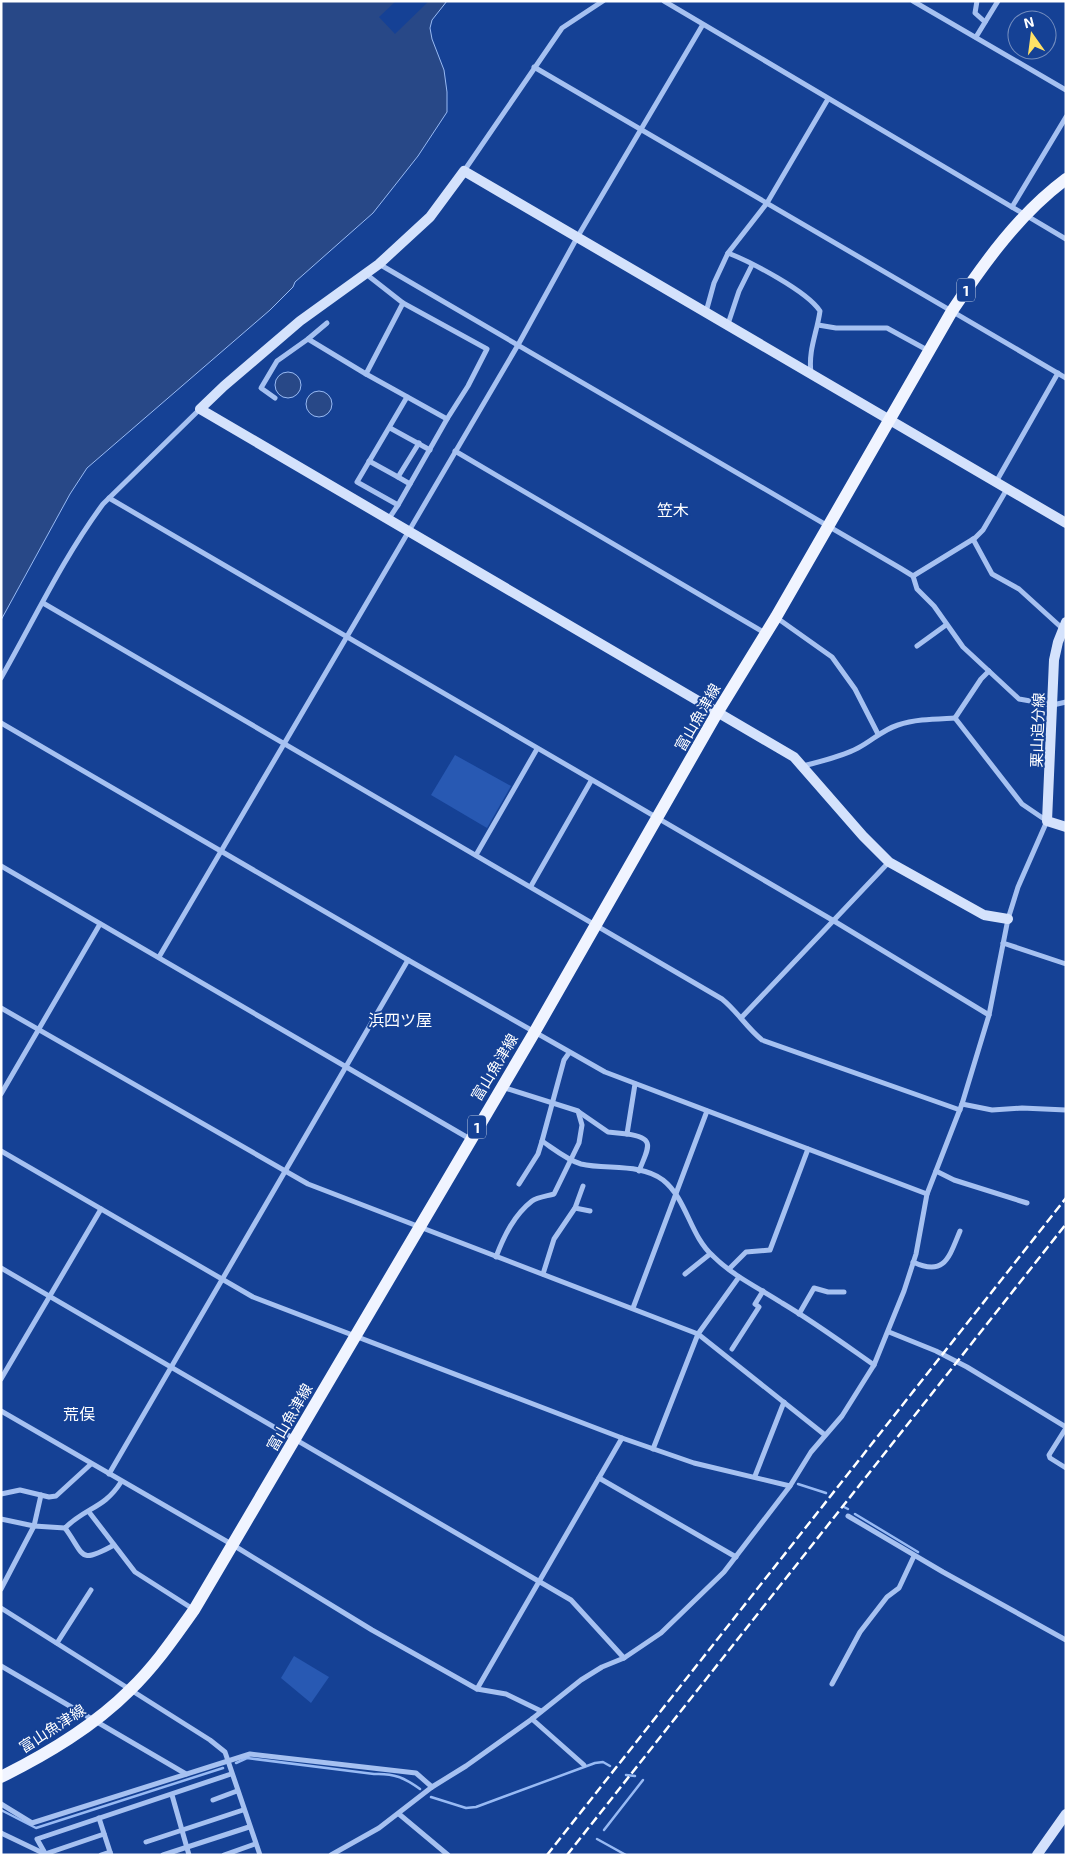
<svg xmlns="http://www.w3.org/2000/svg" width="1067" height="1856" font-family="'Exo 2','Noto Sans JP',sans-serif">
<style>
.green{fill:#2859b3}
.water{fill:#284887;stroke:#98baf4}
.pier{fill:#154195}
.lines{fill:none;stroke-linecap:round;stroke-linejoin:round}
.stream{stroke:#98baf4;stroke-width:2.5}
.street{stroke:#a6c1f1;stroke-width:5}
.secondary{stroke:#d4e2fc;stroke-width:10}
.primary{stroke:#f0f4ff;stroke-width:12}
.rail{stroke:#fff;stroke-width:2.5;stroke-dasharray:9 4;stroke-linecap:butt}
.labels{text-anchor:middle;dominant-baseline:central;stroke-width:4;stroke-linejoin:round;paint-order:stroke}
.shield{fill:#154195;stroke:#b9c6df;stroke-width:1}
.shield-label{font-size:14px;font-weight:bold;fill:#fff}
.street-label{font-size:15px;fill:#fff;stroke:#154195}
.neighbourhood-label{font-size:16px;fill:#fff;stroke:#154195}
</style>
<rect width="100%" height="100%" fill="#154195"/>
<g class="green">
<path d="M455 755 511 786 487 828 431 795Z"/>
<path d="M294 1656 329 1677 311 1703 281 1678Z"/>
</g>
<g class="water">
<path d="M1 1H447L432 20 430 28 432 39 444 70 447 92V112L418 156 373 213 295 282 293 287 270 310 87 468 70 494 1 620Z"/>
<circle cx="288" cy="385" r="13"/>
<circle cx="319" cy="404" r="13"/>
</g>
<path class="pier" d="M396 1H429L395 34 379 17Z"/>
<g class="lines">
<g class="stream">
<path d="M798 1484 826 1493"/>
<path d="M844 1507 848 1509"/>
<path d="M855 1514 918 1552"/>
<path d="M236 1763 247 1758 374 1774C394 1773 405 1778 420 1789"/>
<path d="M626 1775 635 1776"/>
<path d="M431 1797 466 1808 476 1807 595 1763 603 1762 610 1766"/>
<path d="M1 1810 36 1828 223 1768"/>
<path d="M604 1830 643 1780"/>
<path d="M597 1839 626 1855"/>
</g>
<g class="street">
<path d="M664 1 1066 239"/>
<path d="M913 1 1066 90"/>
<path d="M977 1 975 13 985 22"/>
<path d="M976 37 998 1"/>
<path d="M534 67 1066 378"/>
<path d="M464 171 562 28 603 1"/>
<path d="M1012 207 1066 117"/>
<path d="M728 253 767 203 828 99"/>
<path d="M379 264 900 568 913 576 917 589 934 606 963 647 1019 699 1053 705 1066 702"/>
<path d="M706 312 714 283 728 253C751 262 807 291 820 311 817 333 808 350 811 373"/>
<path d="M327 323 308 339 366 374 403 303 366 274"/>
<path d="M728 324 739 291 752 265"/>
<path d="M818 325 836 328H887L929 351"/>
<path d="M366 374 447 419 468 386 487 349 403 303"/>
<path d="M275 398 261 388 277 361 308 339"/>
<path d="M390 428 430 450"/>
<path d="M455 451 765 633"/>
<path d="M369 461 398 477 419 443"/>
<path d="M398 477 410 484"/>
<path d="M996 482 1058 373"/>
<path d="M109 498 834 921 989 1015"/>
<path d="M398 505 447 419"/>
<path d="M388 520 398 505 357 482 407 397"/>
<path d="M973 539 992 574 1019 589 1063 629"/>
<path d="M913 576 975 538 983 530 1007 489"/>
<path d="M43 603 722 999C737 1011 747 1028 762 1040L960 1110"/>
<path d="M777 618 832 657 855 689 878 734"/>
<path d="M917 646 946 625"/>
<path d="M1 678C34 620 63 558 103 504L200 409"/>
<path d="M955 718 981 679 989 671"/>
<path d="M1 723 408 960 605 1072 927 1194"/>
<path d="M803 766C822 761 841 757 858 748 872 741 882 730 898 725 916 719 936 719 955 718"/>
<path d="M476 855 537 749"/>
<path d="M1 866 470 1139"/>
<path d="M531 886 591 781"/>
<path d="M1003 943 1066 964"/>
<path d="M159 957 518 345 578 236 702 26"/>
<path d="M1 1008 308 1184 698 1334 825 1435"/>
<path d="M741 1018 889 862"/>
<path d="M569 1053 564 1060 542 1141C554 1149 567 1160 581 1164 607 1170 640 1163 663 1180 687 1199 690 1236 713 1256 733 1276 759 1288 782 1303 814 1322 844 1344 874 1365"/>
<path d="M1 1094 100 924"/>
<path d="M962 1104 992 1110 1022 1108 1066 1110"/>
<path d="M579 1112 608 1132 627 1134 635 1084"/>
<path d="M627 1134C657 1138 648 1148 639 1171"/>
<path d="M1 1151 253 1297 622 1438 694 1463 790 1486"/>
<path d="M936 1171 954 1180 1027 1203"/>
<path d="M519 1184 538 1154 542 1141"/>
<path d="M575 1208 590 1211"/>
<path d="M496 1257C504 1236 514 1215 532 1201 537 1197 547 1196 554 1194L579 1143 582 1125 578 1111 502 1087"/>
<path d="M913 1262C945 1277 949 1257 960 1231"/>
<path d="M1 1268 571 1600 624 1658"/>
<path d="M729 1269 746 1252 770 1250 808 1149"/>
<path d="M543 1274 554 1239 575 1208 583 1186"/>
<path d="M685 1274 710 1254"/>
<path d="M633 1308 707 1111"/>
<path d="M799 1314 814 1288 828 1292H844"/>
<path d="M889 1332 936 1351 967 1367 1066 1427"/>
<path d="M732 1349 759 1307 755 1304 763 1291"/>
<path d="M1 1379 101 1209"/>
<path d="M1 1411 233 1545 372 1630 477 1689 506 1694 541 1711"/>
<path d="M1066 1428 1049 1455 1050 1458 1066 1468"/>
<path d="M653 1449 698 1334 739 1277"/>
<path d="M109 1474 408 960"/>
<path d="M755 1476 784 1402"/>
<path d="M599 1478 736 1557"/>
<path d="M1 1494 20 1490 49 1497 56 1496 91 1464"/>
<path d="M89 1512 135 1572 193 1609"/>
<path d="M848 1516 943 1572 1066 1640"/>
<path d="M1 1519 34 1526 65 1528C86 1507 104 1509 121 1482"/>
<path d="M65 1528C85 1555 78 1565 114 1545"/>
<path d="M1 1589 34 1526 41 1495"/>
<path d="M1 1608 210 1740 225 1752 260 1855"/>
<path d="M57 1643 91 1590"/>
<path d="M1 1666 186 1774"/>
<path d="M832 1684 860 1632 887 1597 899 1588 914 1556"/>
<path d="M477 1689 622 1438"/>
<path d="M532 1719 584 1765"/>
<path d="M172 1795 189 1855"/>
<path d="M213 1800 237 1791"/>
<path d="M1 1804 32 1823 250 1754 416 1773 432 1787"/>
<path d="M399 1814 448 1855"/>
<path d="M99 1818 111 1855"/>
<path d="M1 1833 45 1854 104 1834"/>
<path d="M146 1842 243 1810"/>
<path d="M46 1855 37 1839 231 1774"/>
<path d="M101 1855 110 1852"/>
<path d="M163 1855 249 1827"/>
<path d="M224 1855 255 1844"/>
<path d="M331 1855 379 1828 432 1787 466 1766 532 1719 581 1680 602 1667 624 1658 661 1633 724 1572 790 1486 811 1452 842 1416 874 1365 904 1291 916 1254 927 1194 962 1104 989 1015 1008 919 1018 887 1047 821 1022 804 955 718"/>
</g>
<g class="secondary">
<path d="M1066 622 1058 642 1054 660 1047 821 1066 827"/>
<path d="M1008 919 984 915 889 862 863 836 794 757 200 409 224 386 300 321 379 264 430 217 464 171 1066 523"/>
<path d="M1037 1855 1066 1814"/>
</g>
<path class="primary" d="M1 1777C47 1754 93 1727 130 1690 155 1666 174 1638 194 1610L534 1033 717 713 776 617 952 311C984 263 1019 214 1066 179"/>
<g class="rail">
<path d="M547 1855 1066 1198"/>
<path d="M567 1855 1066 1224"/>
</g>
</g>
<g class="labels">
<g class="shield">
<rect x="957" y="278.5" width="18" height="23" rx="4"/>
<rect x="468" y="1115.5" width="18" height="23" rx="4"/>
</g>
<g class="shield-label">
<text x="966" y="290">1</text>
<text x="477" y="1127">1</text>
</g>
<g class="street-label">
<text transform="translate(697 717) rotate(-60)">富山魚津線</text>
<text transform="translate(1037 730) rotate(-88)">栗山追分線</text>
<text transform="translate(494 1067) rotate(-59)">富山魚津線</text>
<text transform="translate(289 1417) rotate(-60)">富山魚津線</text>
<text transform="translate(52 1728) rotate(-33)">富山魚津線</text>
</g>
<g class="neighbourhood-label">
<text x="673" y="509">笠木</text>
<text x="400" y="1019">浜四ツ屋</text>
<text x="79" y="1413">荒俣</text>
</g>
</g>
<rect width="1067" height="1856" fill="none" stroke="#ffffff" stroke-width="5"/>
<g transform="translate(1032 35) rotate(346)"><circle r="24" fill="#154195" stroke="#738dbf"/>
<path d="M0-4L9 19L0 12L-9 19Z" fill="#ffe166"/>
<text y="-8" font-size="14" font-weight="bold" text-anchor="middle" fill="#ffffff">N</text>
</g>
</svg>
